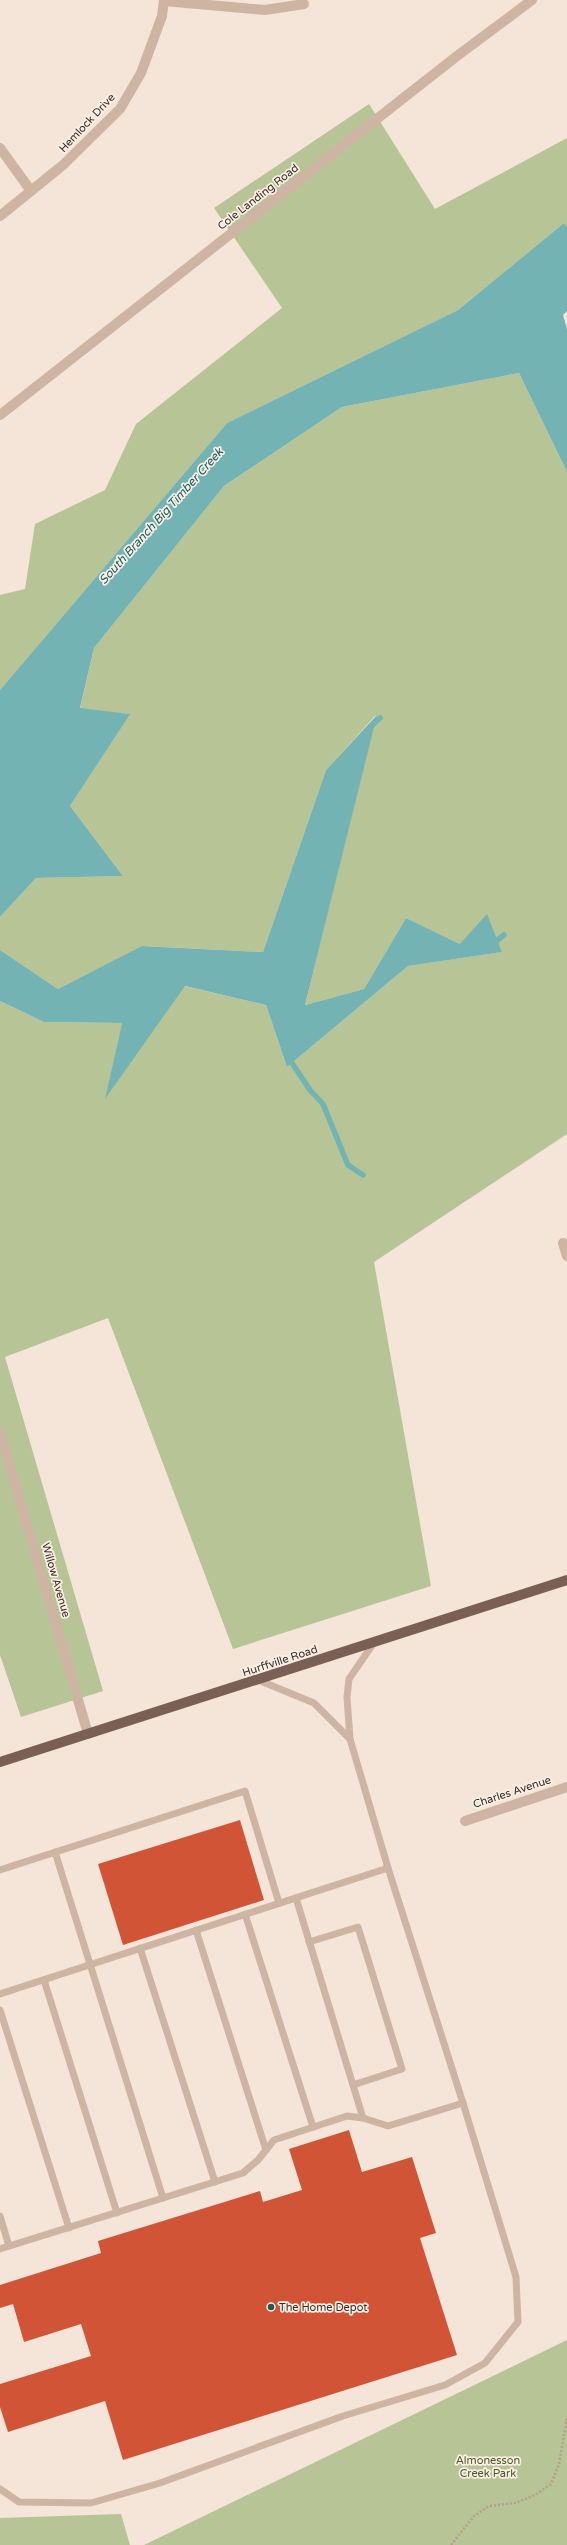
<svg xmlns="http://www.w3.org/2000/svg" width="567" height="2545" font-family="'Varela Round',sans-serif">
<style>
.green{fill:#b7c496}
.water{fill:#74b3b3}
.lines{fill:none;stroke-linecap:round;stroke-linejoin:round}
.stream{stroke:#74b3b3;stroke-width:5.5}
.building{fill:#d25437}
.path{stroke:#b99d8d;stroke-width:2.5;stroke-dasharray:2 2;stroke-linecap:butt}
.lane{stroke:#cdb4a3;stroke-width:7}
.street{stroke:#cdb4a3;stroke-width:10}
.primary{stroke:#7a5f55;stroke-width:10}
.poi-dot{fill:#175c5c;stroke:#fbefe4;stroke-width:1.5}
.labels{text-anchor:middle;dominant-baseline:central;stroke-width:3.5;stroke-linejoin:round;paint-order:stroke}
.street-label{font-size:11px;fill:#372a26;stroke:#fbefe4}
.poi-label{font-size:11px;fill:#372a26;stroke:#fbefe4;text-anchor:start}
.park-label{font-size:11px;fill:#485827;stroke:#fbefe4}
.water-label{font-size:12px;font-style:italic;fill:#175c5c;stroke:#fbefe4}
</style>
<rect width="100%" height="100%" fill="#f4e5d8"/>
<g class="green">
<path d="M369 104 435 209 567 138V227L564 223 458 310 227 423 0 690V595L25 589 35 524 105 490 136 424 282 308 214 208Z"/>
<path d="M519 373 567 472V1134L374 1262 431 1586 233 1649 108 1318 5 1357 103 1691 21 1717 0 1655V1001L44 1022 122 1023 106 1097 184 986 266 1005 287 1067 408 966 501 952 460 944 406 918 364 989 305 1005 376 715 326 770 263 952 143 946 58 989 0 950V917L36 878 123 876 70 806 129 714 80 709 94 648 224 486 342 407Z"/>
<path d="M567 2340V2545H144L532 2357Z"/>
<path d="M121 2514 130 2545H0V2518Z"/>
</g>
<g class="water">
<path d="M564 223 567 227V311L563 315 567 329V472L519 373 342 407 224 486 94 648 80 708 130 714 70 806 123 876 36 878 0 917V690L227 423 458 310Z"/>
<path d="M377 715 305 1005 364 989 406 918 460 944 487 914 502 952 408 966 287 1067 266 1005 185 986 105 1099 122 1023 44 1022 0 1001V950L58 989 142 946 263 952 326 770Z"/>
</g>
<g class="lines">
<g class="stream">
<path d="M370 727 380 718"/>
<path d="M492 944 504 935"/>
<path d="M288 1057 310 1090 323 1104 348 1165 363 1175"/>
</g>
</g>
<g class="building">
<path d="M240 1820 264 1900 123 1945 98 1864Z"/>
<path d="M349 2130 362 2172 412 2157 436 2233 420 2238 457 2355 123 2460 105 2401 8 2432 0 2407V2384L91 2356 81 2324 24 2342 13 2304 0 2308V2285L101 2253 98 2241 260 2191 263 2202 302 2190 289 2149Z"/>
</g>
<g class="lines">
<path class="path" d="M451 2545 474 2516 489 2506 515 2503 535 2495 551 2484 559 2464 567 2417"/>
<g class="lane">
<path d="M258 1680 314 1703 350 1739 347 1697 349 1679 373 1644"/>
<path d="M350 1739 388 1868"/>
<path d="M55 1852 163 2198"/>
<path d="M0 1870 245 1791 279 1903"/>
<path d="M296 1898 363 2118"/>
<path d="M245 1914 313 2127"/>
<path d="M196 1930 266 2150"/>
<path d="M309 1942 358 1927 402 2069 353 2085"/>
<path d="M140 1948 215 2182"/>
<path d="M44 1980 117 2213"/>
<path d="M0 1994 388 1868 463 2103"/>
<path d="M0 2010 69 2228"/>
<path d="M0 2216 9 2246"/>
<path d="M0 2249 243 2173 258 2160 274 2140 347 2116 363 2118 388 2126 463 2103 516 2277 518 2322 485 2363 445 2385 343 2416 160 2483 91 2503 19 2502 0 2489"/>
</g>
<g class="street">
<path d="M164 1 265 10 304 4"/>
<path d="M0 148 31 191"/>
<path d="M0 216 63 165 120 109 141 73 162 16 164 0"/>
<path d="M0 415 457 56 532 0"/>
<path d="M563 1243 567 1256"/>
<path d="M0 1432 88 1734"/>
<path d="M465 1821 567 1787"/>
</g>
<path class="primary" d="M0 1762 567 1580"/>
</g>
<circle class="poi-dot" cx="271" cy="2307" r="4"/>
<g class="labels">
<g class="street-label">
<text transform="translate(87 123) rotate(-47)">Hemlock Drive</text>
<text transform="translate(258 197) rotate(-38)">Cole Landing Road</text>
<text transform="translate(56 1580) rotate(74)">Willow Avenue</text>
<text transform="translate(280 1661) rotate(-18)">Hurffville Road</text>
<text transform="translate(512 1792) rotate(-18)">Charles Avenue</text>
</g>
<g class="poi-label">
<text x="279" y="2307">The Home Depot</text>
</g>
<g class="park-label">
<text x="488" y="2460">Almonesson<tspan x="488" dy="13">Creek Park</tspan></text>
</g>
<g class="water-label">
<text transform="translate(161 516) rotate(-48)">South Branch Big Timber Creek</text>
</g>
</g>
</svg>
